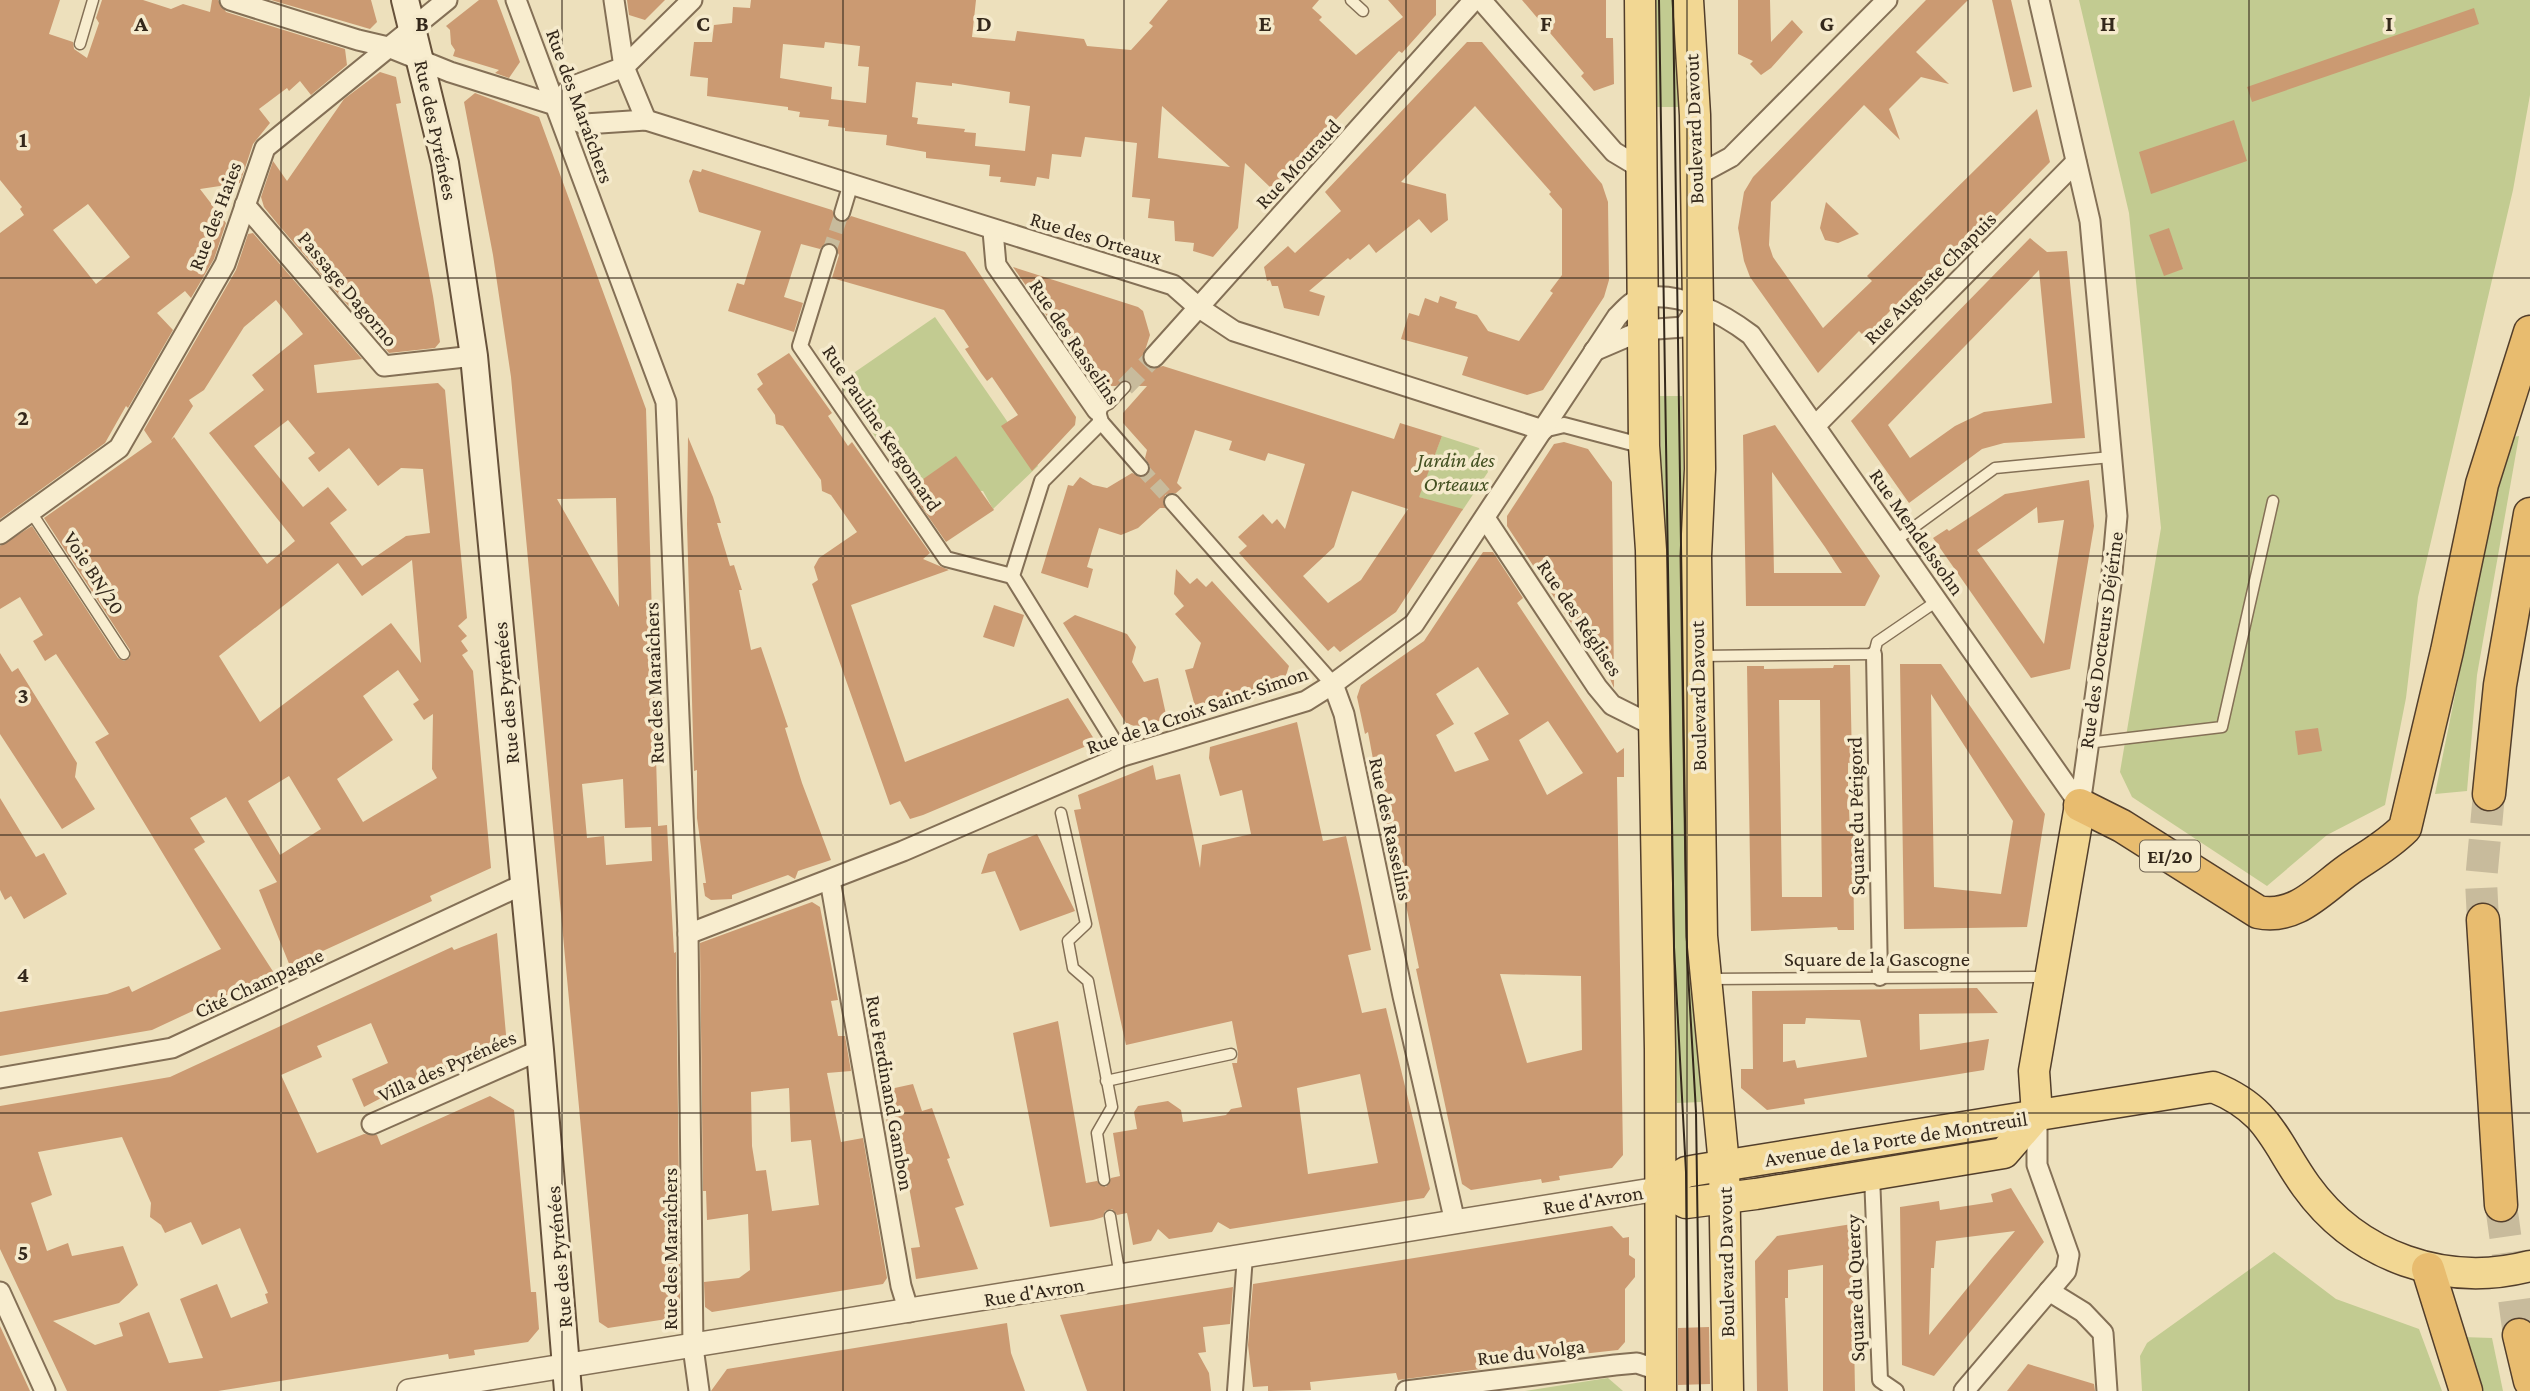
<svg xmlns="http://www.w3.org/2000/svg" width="2530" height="1391" font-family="'Crimson Pro',serif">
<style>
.green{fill:#c2cb91}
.building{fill:#cb9a72;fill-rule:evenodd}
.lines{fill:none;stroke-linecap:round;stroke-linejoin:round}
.pedestrian-tunnel{stroke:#c8bb9c;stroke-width:14;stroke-dasharray:14 7;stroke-linecap:butt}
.minor-tunnel{stroke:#c8bb9c;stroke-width:19;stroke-dasharray:19 10;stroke-linecap:butt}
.trunk-tunnel{stroke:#c8bb9c;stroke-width:32;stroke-dasharray:32 16;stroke-linecap:butt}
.service-casing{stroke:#847056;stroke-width:13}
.pedestrian-casing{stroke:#847056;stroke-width:18}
.minor-casing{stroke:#847056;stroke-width:23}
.tertiary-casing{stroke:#847056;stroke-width:26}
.secondary-casing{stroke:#66513a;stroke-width:30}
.primary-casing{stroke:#523e2b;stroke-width:33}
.trunk-casing{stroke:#523e2b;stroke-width:35}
.service{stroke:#f8edcf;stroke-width:10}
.pedestrian{stroke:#f8edcf;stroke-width:14}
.minor{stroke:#f8edcf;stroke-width:19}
.tertiary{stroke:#f8edcf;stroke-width:23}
.secondary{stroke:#f8edcf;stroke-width:26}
.primary{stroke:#f2d793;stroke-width:30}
.trunk{stroke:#e8bc6f;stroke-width:32}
.tram{stroke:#34281b;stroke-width:2}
.grid{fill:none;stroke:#34281b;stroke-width:2;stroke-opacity:0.55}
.labels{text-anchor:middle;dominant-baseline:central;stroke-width:7;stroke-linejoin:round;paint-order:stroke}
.shield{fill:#f5eacc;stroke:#6e6250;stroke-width:2}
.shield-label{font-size:19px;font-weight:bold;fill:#34281b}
.street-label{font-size:21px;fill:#34281b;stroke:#f5eacc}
.park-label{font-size:21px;font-style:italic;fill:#435021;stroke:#f5eacc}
.grid-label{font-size:23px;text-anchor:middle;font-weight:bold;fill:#34281b;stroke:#f5eacc;stroke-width:7;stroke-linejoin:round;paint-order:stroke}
</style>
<rect width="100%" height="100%" fill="#ede0bc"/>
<g class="green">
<path d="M1650 0H1676L1678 107H1656L1655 36Z"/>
<path d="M2079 0H2530V95L2513 190 2418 597 2406 698 2385 805 2327 835 2267 886 2132 797 2120 772 2161 528 2129 213Z"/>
<path d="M935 317 1038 466 993 509 983 491 910 488 839 383Z"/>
<path d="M1660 396H1682L1691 915 1701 1102 1677 1103 1669 972Z"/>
<path d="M1442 436 1479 448 1488 472 1462 511 1413 495 1429 469Z"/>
<path d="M2519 436 2477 675 2467 791 2435 794 2498 483 2513 437Z"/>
<path d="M2274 1252 2336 1299 2419 1329 2442 1391H2142L2140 1356 2147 1343Z"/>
<path d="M2462 1337 2492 1338 2503 1391H2480Z"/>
<path d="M1608 1378 1623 1391H1525L1601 1379Z"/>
</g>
<g class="building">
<path d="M0 0H60L49 34 73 42 74 49 87 58 99 23 96 18 102 0H143L171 9 183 4 210 12 212 0H218L226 12 345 49 347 65 311 95 300 81 289 91 287 88 259 109 270 123 253 144 240 183 200 189 226 223 214 259 191 298 185 291 157 313 173 330 128 408 126 406 105 443 0 519V233L24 215 20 209 22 207 0 180ZM88 204 130 257 96 284 53 230Z"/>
<path d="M271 0H371L377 22 370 29Z"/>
<path d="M479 0H497L520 62 509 78 495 73 499 70 453 56 455 50 451 44 450 30 446 26Z"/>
<path d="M627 0H665L645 20 629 15Z"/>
<path d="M751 0H976L972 37 1015 41 1017 31 1084 39 1087 46 1131 50 1153 26 1149 23 1168 0H1319L1312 8 1322 17 1319 20 1356 55 1403 17 1388 0H1436V15L1402 53 1399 51 1272 189 1245 163 1238 228 1213 257 1193 251 1194 243 1175 241 1174 221 1148 218 1150 199 1132 197 1137 143 1085 137 1081 157 1052 154 1049 179 1037 177 1035 186 1000 182 1001 177 989 176 990 165 926 158V152L886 145 887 135 845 131V128L828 126 829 120 799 117 800 112 788 110V107L707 96 708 78 690 76 694 42H712L714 25 732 23 733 7 750 8ZM825 42 860 46 858 66 869 67 866 103 831 99 832 87 780 78 783 44 824 48ZM916 82 952 86V83L1010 92 1009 103 1030 106 1025 151 975 146 976 133 964 132 965 129 917 124 918 118 912 117ZM1162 106 1230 167 1158 158Z"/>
<path d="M1522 0H1606V38H1613L1614 84 1594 91 1581 76 1584 73Z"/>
<path d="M1738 0H1770L1771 42 1792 20 1803 32 1771 68 1761 75 1750 64 1753 61 1738 54Z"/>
<path d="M1926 0H1968L1916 52 1949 84 1921 77 1889 109 1900 140 1864 105 1771 202 1769 245 1773 257 1823 328 1872 281 1867 276 2037 109 2050 162 1920 294 1913 287 1865 337 1859 331 1818 373 1750 277 1744 261 1738 228 1744 192 1753 177Z"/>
<path d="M1992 0H2011L2032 87 2013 92Z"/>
<path d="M2474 8 2479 24 2252 102 2247 87Z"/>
<path d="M1467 42H1482L1602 184 1608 202 1609 280 1604 297 1543 390 1527 395 1462 375 1468 357 1401 339 1409 313 1419 316 1425 298 1438 303 1440 296 1457 302 1455 308 1477 315 1488 331 1519 341 1553 293 1550 291 1562 275V209L1549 194 1551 192 1475 106 1401 182 1446 194 1448 220 1431 233 1419 219 1376 253 1369 244 1350 260 1348 258 1309 291 1325 296 1319 316 1284 308 1278 286H1272L1270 280 1267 281 1264 267 1288 246 1295 253 1341 211 1325 192Z"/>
<path d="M380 72 396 77 401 103 396 104 433 296 440 342 435 348 389 353 281 228 264 207 261 197 273 161 287 181 344 99Z"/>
<path d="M475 93 539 117 646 409 658 826 667 825 674 953 676 952 679 1193H667L674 1265 680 1264V1317L608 1328 599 1322 511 377 493 255 464 102ZM616 498 619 607 557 499ZM623 779 625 828 651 827 652 861 606 865 604 836 587 838 582 784Z"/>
<path d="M2234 120 2247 161 2151 194 2139 152Z"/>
<path d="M702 169 832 210 839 222H845L851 216 965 252 1076 417 1075 425 1032 471 1001 426 1018 415 992 377 987 381 981 373 965 349 969 347 944 310 832 278 839 255 832 243H826L820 249 801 244 784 297 803 303 794 332 728 311 737 283 744 285 761 231 699 212 689 181 693 170 701 172Z"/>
<path d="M1826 202 1859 234 1838 243 1825 240 1820 228Z"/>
<path d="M2169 228 2183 269 2164 276 2149 235Z"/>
<path d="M253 233 362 359 314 365 317 393 438 383 445 390 467 618 458 626 467 636 461 641 468 651 462 655 473 671 491 868 430 896 432 901 290 966 259 890 277 882 226 797 190 818 205 842 194 849 274 973 152 1030 0 1056V1012L107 994 129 986 132 992 221 949 95 742 109 734 56 654 45 661 33 641 43 635 20 597 0 609V546L32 526 118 658 124 661 130 658V650L44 518 152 442 144 430 236 270 248 234ZM276 300 303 334 252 375 264 390 209 433 295 541 267 564 174 437 171 440 193 406 189 400 204 390 244 327ZM288 420 315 453 308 458 319 472 349 448 378 486 401 468 423 469 430 533 406 536 362 566 330 523 347 510 328 487 303 507 254 446ZM412 560 421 663 391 623 260 722 219 656 338 563 362 596ZM398 670 419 700 413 704 424 720 433 714 432 769 437 778 363 822 337 779 393 740 363 696ZM289 776 321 829 280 855 248 801Z"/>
<path d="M2030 238 2047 252 2067 251 2085 438 2004 443 1982 449 1909 503 1851 421ZM2039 270 2052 403 1984 412 1955 426 1910 458 1888 425Z"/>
<path d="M1013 267 1138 307 1143 311 1150 335 1142 360 1151 369 1163 366 1394 439 1400 423 1442 436 1419 497 1463 509 1396 612 1340 652 1334 646 1328 651 1239 553 1247 546 1238 537 1263 514 1272 524 1277 519 1285 529 1305 464 1268 453 1265 461 1229 450 1232 441 1195 430 1177 483 1182 488 1176 493 1165 495V508H1160L1138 528 1121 535 1099 528 1087 567 1093 569 1088 588 1041 573 1068 485 1073 486 1080 477 1093 485 1107 488 1132 473 1142 477 1150 472V466L1145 458 1147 450 1123 423V413L1147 386H1132L1126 380 1116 386H1095ZM1352 491 1408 509 1361 580 1328 603 1303 576 1334 547Z"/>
<path d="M789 353 832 413 828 416 848 446 852 442 930 553 923 559 949 570 851 605 905 762 1068 698 1096 742 923 815 910 819 900 801 890 805 812 584 818 580 814 567 819 558 857 532 831 495 822 491 821 480 783 426 776 424 775 415 757 389 763 384 757 374Z"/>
<path d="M1775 425 1880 576 1865 606H1746L1743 435ZM1772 472 1825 547 1842 573H1774Z"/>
<path d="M688 437 713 497 721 523H717L730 566 734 565 742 590H739L751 650 761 647 788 727 785 728 802 783 831 860 798 871 795 879 788 875 732 895V899L711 900 705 896 703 883H706L697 818V770L694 771 687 524Z"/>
<path d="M1564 442 1588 449 1612 482 1614 688 1595 645 1589 649 1577 632 1507 526V516L1554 444Z"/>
<path d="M956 456 994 510 946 542 909 489Z"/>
<path d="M2089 480 2094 526 2070 669 2031 678 1933 538 1947 529 1949 531 2005 494ZM2037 507 2038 523 2064 520 2044 644 1977 550Z"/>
<path d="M1483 552H1493L1523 598 1517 603 1617 753 1624 748V777H1617L1623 1155 1612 1168 1559 1176 1560 1180 1542 1183 1541 1179 1471 1190 1462 1184 1416 969 1419 968 1391 833 1387 835 1368 732 1365 734 1357 697 1361 685 1424 641ZM1478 667 1509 714 1474 733 1489 760 1455 772 1436 735 1454 724 1436 694ZM1548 721 1583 773 1547 795 1519 740ZM1500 974 1581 976 1582 1050 1527 1063Z"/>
<path d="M1176 569 1190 584 1197 578 1206 587 1212 581 1289 666 1283 685 1196 710 1185 670 1193 668 1201 643 1175 614 1184 606 1174 594Z"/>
<path d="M994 605 1024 615 1014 647 983 637Z"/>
<path d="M1075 615 1127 634 1136 647 1132 662 1144 682 1158 678 1167 719 1137 727 1126 723 1063 623Z"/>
<path d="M0 653 12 672 18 668 77 763 75 777 95 809 62 829 0 734Z"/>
<path d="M1900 664H1941L2045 814 2027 927 1904 929ZM1931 694 2013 821 2001 894 1934 887Z"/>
<path d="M1834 665H1850L1852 762 1848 763V786L1850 833H1853L1854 930H1838L1837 927 1751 931 1747 666H1764V669L1833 668ZM1779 700H1820L1822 897H1782Z"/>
<path d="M1297 722 1323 841 1346 836 1360 898 1371 950 1348 955 1362 1013 1386 1008 1430 1189 1424 1198 1230 1229 1218 1222 1212 1232 1169 1239 1158 1229 1151 1241 1133 1245 1127 1213 1117 1215 1112 1209 1105 1211 1103 1217 1093 1220 1050 1227 1013 1033 1058 1021 1086 1183 1097 1181 1106 1187 1111 1178 1120 1176 1113 1133 1137 1129 1134 1112 1138 1106 1168 1101 1181 1110 1183 1122 1226 1115 1231 1109 1242 1107 1232 1063H1237L1238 1053 1232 1021 1126 1045 1074 810 1081 809 1078 795 1153 765 1156 780 1180 774 1200 868 1202 845 1251 834 1242 790 1220 796 1209 758 1210 747ZM1360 1074 1378 1163 1308 1174 1297 1088Z"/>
<path d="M2318 728 2322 751 2298 755 2295 731Z"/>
<path d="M0 798 36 857 44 853 67 894 24 919 11 896 5 900 0 890Z"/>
<path d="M1037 834 1075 911 1020 931 995 871 981 874 988 854Z"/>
<path d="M812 902 820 907 838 1000 831 1001 838 1036H845L851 1071 827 1073 841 1142 863 1138 887 1278 883 1284 712 1312 705 1307 704 1282 739 1278 750 1270 748 1214 707 1220 706 1191H703L700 943ZM789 1088 791 1142 811 1140 819 1205 772 1211 766 1170 756 1171 752 1146 751 1092Z"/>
<path d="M497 933 507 1046 431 1077 429 1073 364 1107 352 1079 388 1063 371 1023 317 1046 322 1057 281 1075 317 1153 364 1134 377 1135 381 1145 490 1096 514 1110 531 1292H536L539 1329 528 1342 474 1350 475 1355 449 1359 448 1354 218 1391H67L0 1249V1106L170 1077 452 947 454 950ZM122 1137 151 1203 150 1217 161 1225 165 1233 191 1222 202 1245 240 1228 268 1293 265 1294 268 1303 231 1318 217 1284 180 1299 203 1358 169 1363 149 1312 119 1323 123 1336 95 1345 53 1321 119 1303 138 1285 123 1246 72 1256 68 1243 47 1251 31 1203 52 1195 38 1152Z"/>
<path d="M1977 988 1998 1013 1919 1014 1920 1050 1989 1039 1984 1070 1804 1099 1805 1104 1767 1110 1741 1088V1069H1753L1752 991ZM1806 1018 1860 1020 1867 1057 1797 1068 1795 1060 1783 1062V1024H1805Z"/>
<path d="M913 1084 922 1111 932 1108 950 1158 947 1159 964 1205 955 1208 978 1269 916 1279 911 1248 920 1247 900 1138 890 1140 881 1091Z"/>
<path d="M2011 1188 2044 1242 1934 1376 1902 1365 1900 1207 1939 1201 1940 1210 1993 1202 1991 1194ZM2015 1231 1992 1258 1929 1335 1931 1268H1934L1936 1241Z"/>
<path d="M1852 1224 1855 1391H1823V1265L1788 1270V1298H1785L1788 1391H1757L1755 1261 1777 1236Z"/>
<path d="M1612 1226 1623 1238 1629 1237V1255L1635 1259V1277L1625 1289V1342L1618 1350 1480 1365 1481 1369 1398 1380 1396 1373 1310 1382 1311 1390 1268 1391V1386L1253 1387 1248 1345 1253 1284Z"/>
<path d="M1233 1287 1230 1324 1203 1327 1206 1352 1198 1353 1209 1373 1211 1391H1087L1060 1315Z"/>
<path d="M1007 1323 1011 1353 1025 1391H711L727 1369Z"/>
<path d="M0 1326 30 1391H0Z"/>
<path d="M1709 1327 1710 1384 1678 1385V1328Z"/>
<path d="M2028 1364 2094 1384 2095 1391H2007Z"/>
</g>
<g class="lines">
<g class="pedestrian-tunnel">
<path d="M829 252 842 213"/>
<path d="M1141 468 1172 502"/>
</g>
<path class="minor-tunnel" d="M1125 387 1154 357"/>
<g class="trunk-tunnel">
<path d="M2483 920 2481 881 2489 794"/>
<path d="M2501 1205 2519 1335"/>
</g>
<defs>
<g id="service">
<path d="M1351 0 1363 11"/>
<path d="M80 44 93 0"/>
<path d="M1097 410 1109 404 1125 387"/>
<path d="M31 512 124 654"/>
<path d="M1895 541 1995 468 2111 457"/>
<path d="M1701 656 1874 654 1877 642 1937 601"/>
<path d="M2087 743 2222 727 2273 501"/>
<path d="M1061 813 1086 924 1068 941 1073 968 1088 981 1112 1107 1097 1133 1104 1180"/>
<path d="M1710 979 2048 977"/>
<path d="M1106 1081 1231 1054"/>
<path d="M1110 1216 1120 1277"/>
</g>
<g id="pedestrian">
<path d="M842 213 851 183"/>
<path d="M829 252 800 346 946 559 1012 576"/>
<path d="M1099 415 1101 422 1141 468"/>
<path d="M1101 422 1042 481 1012 576 1123 756"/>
<path d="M1543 430 1564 425 1644 446"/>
<path d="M1172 502 1333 684"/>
<path d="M1874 654 1880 978"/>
<path d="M1872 1175 1880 1380 1896 1391"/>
<path d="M1235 1391 1245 1256"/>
</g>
<g id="minor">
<path d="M230 0 358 40 388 47 450 72 555 105 574 120 585 124 646 120 1173 285 1198 307 1234 331 1543 430"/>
<path d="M516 0 666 402 688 934 693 1347 699 1391"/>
<path d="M614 0 624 67 646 120"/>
<path d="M1481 0 1614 152 1639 167"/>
<path d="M2039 0 2090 221 2117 516 2111 584 2080 805"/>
<path d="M555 105 571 87 624 67 692 0"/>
<path d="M1696 176 1731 157 1887 0"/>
<path d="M245 205 384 366 474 356"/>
<path d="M993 231 996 265 1097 410"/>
<path d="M1594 351 1643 330 1684 327 1698 307"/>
<path d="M1154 357 1474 0"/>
<path d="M1815 426 2076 162"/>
<path d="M1485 518 1597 687 1612 705 1654 726"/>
<path d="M0 534 119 448 225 264 265 148 447 0"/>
<path d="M1333 684 1344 714 1403 996 1455 1222"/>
<path d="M830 880 901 1286 909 1312"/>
<path d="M688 934 903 851 1123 756 1306 701 1333 684 1414 624 1617 317C1625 309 1632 300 1643 298 1680 291 1722 313 1751 335L2080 805"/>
<path d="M0 1078 172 1048 524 884"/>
<path d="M372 1124 540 1050"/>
<path d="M2049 1291 2083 1312 2103 1333 2107 1391"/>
<path d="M0 1292 45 1391"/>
<path d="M1406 1391 1615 1365 1637 1363 1661 1371"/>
<path d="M1964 1391 2066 1271 2069 1255 2037 1165V1115"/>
</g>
<path id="tertiary" d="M409 1391 1658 1189"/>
<path id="secondary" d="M405 0 445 163 474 356 540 1050 568 1391"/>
<g id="primary">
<path d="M1640 0 1644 446 1651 550 1660 1049 1661 1391"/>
<path d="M1688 0 1695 115 1698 307 1700 469 1696 556 1702 936 1724 1165 1728 1391"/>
<path d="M2037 1115 2034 1071 2080 805"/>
<path d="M1658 1189 1686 1172 1697 1170 2213 1087C2270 1110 2274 1141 2306 1186 2357 1257 2446 1288 2530 1266"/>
<path d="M1658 1189 1686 1203 1756 1194 2004 1153 2037 1115"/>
</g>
<g id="trunk">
<path d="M2489 794 2500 685 2530 514"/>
<path d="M2080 805 2122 826 2258 912C2295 920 2320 890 2348 870 2368 856 2387 846 2405 828L2447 651 2482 484 2530 332"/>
<path d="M2483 920 2501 1205"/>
<path d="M2428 1269 2466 1391"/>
<path d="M2519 1335 2530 1381"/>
</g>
</defs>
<use href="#service" class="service-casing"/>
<use href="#pedestrian" class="pedestrian-casing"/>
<use href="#minor" class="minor-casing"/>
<use href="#tertiary" class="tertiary-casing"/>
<use href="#secondary" class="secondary-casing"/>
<use href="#primary" class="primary-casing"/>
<use href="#trunk" class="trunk-casing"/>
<use href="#service" class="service"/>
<use href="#pedestrian" class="pedestrian"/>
<use href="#minor" class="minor"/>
<use href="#tertiary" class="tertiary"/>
<use href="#secondary" class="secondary"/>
<use href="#primary" class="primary"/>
<use href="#trunk" class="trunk"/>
<g class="tram">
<path d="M1659 0 1674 947 1686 1172 1688 1391"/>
<path d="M1673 0 1687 955 1696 1112 1700 1391"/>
</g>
</g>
<path class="grid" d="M281 0V1391M562 0V1391M843 0V1391M1124 0V1391M1406 0V1391M1687 0V1391M1968 0V1391M2249 0V1391M0 278H2530M0 556H2530M0 835H2530M0 1113H2530"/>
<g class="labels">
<rect class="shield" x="2140" y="840.5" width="60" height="31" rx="5"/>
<g class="shield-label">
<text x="2170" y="856">EI/20</text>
</g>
<g class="street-label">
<text transform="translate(580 106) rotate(70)">Rue des Maraîchers</text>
<text transform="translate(1694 129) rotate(-92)">Boulevard Davout</text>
<text transform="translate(436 130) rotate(78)">Rue des Pyrénées</text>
<text transform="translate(1298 164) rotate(-47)">Rue Mouraud</text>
<text transform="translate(215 216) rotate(-69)">Rue des Haies</text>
<text transform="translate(1096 238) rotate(17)">Rue des Orteaux</text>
<text transform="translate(1930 278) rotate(-45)">Rue Auguste Chapuis</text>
<text transform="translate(348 289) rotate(50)">Passage Dagorno</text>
<text transform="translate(1075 342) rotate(56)">Rue des Rasselins</text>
<text transform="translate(882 428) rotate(56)">Rue Pauline Kergomard</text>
<text transform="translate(1917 532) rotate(55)">Rue Mendelssohn</text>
<text transform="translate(94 573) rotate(57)">Voie BN/20</text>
<text transform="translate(1580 618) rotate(56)">Rue des Réglises</text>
<text transform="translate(2101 640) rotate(-82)">Rue des Docteurs Déjérine</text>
<text transform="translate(654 683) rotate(-92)">Rue des Maraîchers</text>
<text transform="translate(506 693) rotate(-95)">Rue des Pyrénées</text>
<text transform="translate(1698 696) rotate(-91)">Boulevard Davout</text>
<text transform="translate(1197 710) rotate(-19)">Rue de la Croix Saint-Simon</text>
<text transform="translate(1856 816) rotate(-91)">Square du Périgord</text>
<text transform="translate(1391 829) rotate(78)">Rue des Rasselins</text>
<text x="1877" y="959">Square de la Gascogne</text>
<text transform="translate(259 983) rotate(-25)">Cité Champagne</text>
<text transform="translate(447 1066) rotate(-24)">Villa des Pyrénées</text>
<text transform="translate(890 1093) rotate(80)">Rue Ferdinand Gambon</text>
<text transform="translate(1896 1139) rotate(-9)">Avenue de la Porte de Montreuil</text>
<text transform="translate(1593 1200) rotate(-9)">Rue d'Avron</text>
<text transform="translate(670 1249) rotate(-90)">Rue des Maraîchers</text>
<text transform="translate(559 1257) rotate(-95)">Rue des Pyrénées</text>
<text transform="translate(1726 1262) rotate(-91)">Boulevard Davout</text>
<text transform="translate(1855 1288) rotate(-92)">Square du Quercy</text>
<text transform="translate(1034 1292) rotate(-9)">Rue d'Avron</text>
<text transform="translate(1531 1352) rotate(-7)">Rue du Volga</text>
</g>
<g class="park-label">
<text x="1456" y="460">Jardin des<tspan x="1456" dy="24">Orteaux</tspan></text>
</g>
</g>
<g class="grid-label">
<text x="141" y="31">A</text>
<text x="422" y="31">B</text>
<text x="703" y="31">C</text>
<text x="984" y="31">D</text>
<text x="1265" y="31">E</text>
<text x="1546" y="31">F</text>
<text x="1827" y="31">G</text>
<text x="2108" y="31">H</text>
<text x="2389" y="31">I</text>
<text x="23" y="147">1</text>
<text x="23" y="425">2</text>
<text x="23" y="703">3</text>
<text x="23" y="982">4</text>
<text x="23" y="1260">5</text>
</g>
</svg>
